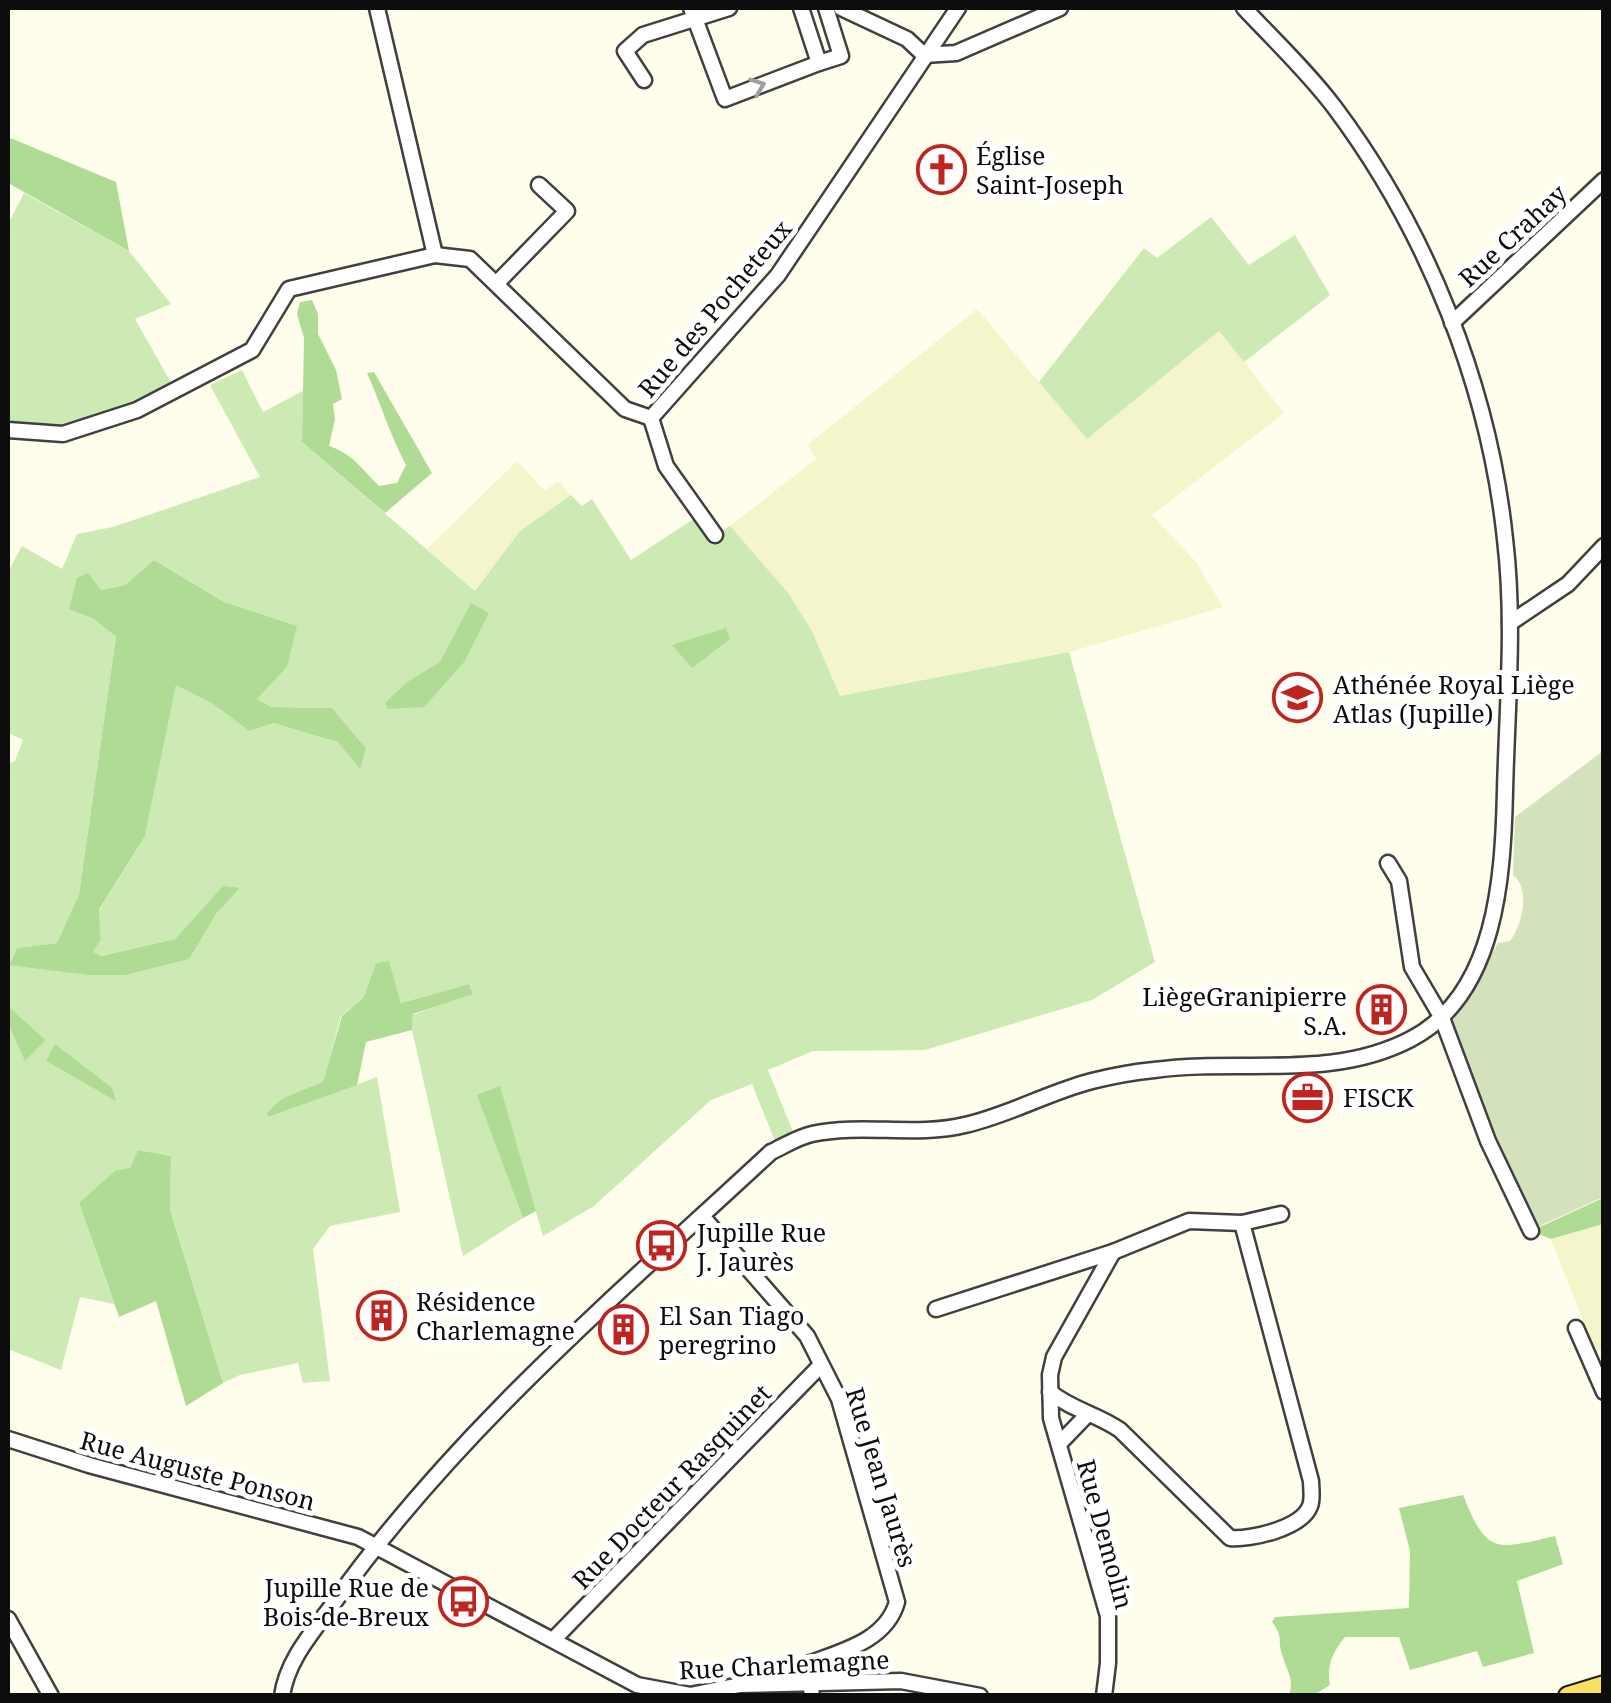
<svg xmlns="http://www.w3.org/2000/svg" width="1611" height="1703" font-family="'Noto Serif',serif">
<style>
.farmland{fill:#f5f5cc}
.green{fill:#cdeab5;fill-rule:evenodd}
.forest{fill:#afdb94}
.cemetery{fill:#d3e1bd}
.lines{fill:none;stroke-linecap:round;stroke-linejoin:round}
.minor-casing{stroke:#404040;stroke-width:19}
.major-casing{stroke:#1e1e1e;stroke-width:22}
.minor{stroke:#fff;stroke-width:14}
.major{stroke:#fce05f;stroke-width:18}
.oneway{stroke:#9e9e9e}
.labels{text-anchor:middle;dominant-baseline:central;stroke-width:10;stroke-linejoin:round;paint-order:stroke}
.poi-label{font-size:25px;fill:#0d0d0d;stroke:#fff;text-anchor:start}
.street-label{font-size:25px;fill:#0d0d0d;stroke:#fff}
</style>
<rect width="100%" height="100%" fill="#fffdec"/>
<g class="farmland">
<path d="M977 309 1087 439 1220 330 1284 413 1152 515 1197 563 1223 607 1073 651 840 696 812 631 730 526 816 459 807 445Z"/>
<path d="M517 461 545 491 558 481 571 495 520 531 475 591 427 549Z"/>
<path d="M1603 1224V1349L1595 1351 1551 1239Z"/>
</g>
<g class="green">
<path d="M24 193 129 251 171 304 135 319 173 386 117 411 61 430 8 423V224Z"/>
<path d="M1211 217 1249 265 1295 235 1330 295 1244 362 1219 331 1087 439 1039 382 1144 248 1157 258Z"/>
<path d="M242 370 263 412 303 391 302 442 475 591 520 531 571 495 582 506 592 499 631 560 695 518 708 539 730 526 788 593 812 631 840 696 1069 652 1155 962 1092 1000 925 1050 813 1051 768 1070 793 1132 775 1141 752 1084 711 1100 594 1206 543 1236 500 1087 478 1095 523 1218 463 1256 412 1030 413 1015 472 993 469 984 401 1003 389 962 364 997 341 1016 323 1083 283 1098 268 1117 377 1077 400 1212 330 1226 313 1249 330 1381 303 1383 298 1363 240 1375 223 1383 170 1208 171 1156 138 1150 130 1168 79 1203 114 1304 80 1297 61 1370 8 1349V1023L25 1060 46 1040 8 1006V763L15 761 23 740 8 733V572L22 546 62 569 77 534 113 527 260 477 210 385ZM154 560 224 602 296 626 287 667 257 699 271 707 332 708 366 748 274 723 249 731 213 704 176 684 145 836 99 911 101 938 92 952 100 956 175 939 223 887 239 889 216 914 188 959 126 975H87L9 964 17 948 57 943 79 894 116 637 94 619 70 609 101 590 125 585ZM471 604 424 707 407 682 440 663ZM56 1045 115 1100 46 1061Z"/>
</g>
<g class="forest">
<path d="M8 137 116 182 129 251 8 183Z"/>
<path d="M312 300 318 314V334L336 370 342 399 333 404 335 419 329 446C353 454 362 469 379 486L397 483 406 465C390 435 381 404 367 373L374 372 432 473 385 513 302 442 304 338 297 314 300 302Z"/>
<path d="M154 560 224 602 297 626 287 667 257 699 271 707 332 708 366 748 360 769 338 742 274 723 249 731 213 704 176 685 145 836 99 910 101 939 93 952 101 956 175 939 223 886 240 888 216 914 189 959 126 975H87L9 965 17 948 57 943 79 894 116 637 94 619 69 609 77 578 88 573 101 590 125 585Z"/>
<path d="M471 603 489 613 464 662 424 707 388 709 385 703 407 682 440 662Z"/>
<path d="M726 628 730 639 692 668 672 645Z"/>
<path d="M389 961 401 1003 469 984 473 994 413 1014 412 1030 366 1042 357 1085 268 1117 267 1113 283 1098 323 1082 342 1016 364 997 376 963Z"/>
<path d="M8 1006 46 1040 25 1061 8 1023Z"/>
<path d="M55 1044 112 1088 116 1101 46 1061Z"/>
<path d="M500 1086 536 1211 523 1218 477 1095Z"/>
<path d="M138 1150 171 1156 170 1209 223 1383 186 1406 156 1301 119 1317 79 1203 115 1171 130 1168Z"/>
<path d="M1603 1198V1224L1551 1239 1531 1231Z"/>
<path d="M1463 1495C1487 1555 1495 1550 1555 1536L1563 1564 1517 1581 1534 1653 1483 1667 1477 1651 1410 1670 1399 1637H1345C1333 1651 1326 1666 1330 1685L1314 1695H1289C1295 1678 1286 1670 1282 1654 1277 1638 1284 1638 1272 1622L1275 1617 1409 1608 1410 1551 1399 1508Z"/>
</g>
<path class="cemetery" d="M1603 751V1197L1535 1228 1478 1103 1451 1023 1498 943 1510 941C1522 925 1531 889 1513 875L1515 817Z"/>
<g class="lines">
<defs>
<g id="minor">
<path d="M377 8 435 255"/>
<path d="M691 8 725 99 819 63"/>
<path d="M801 8 819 63 841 56 826 8"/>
<path d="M841 8 907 39 924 55"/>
<path d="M924 55 956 53 1060 8"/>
<path d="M644 80 625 51 643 35 729 8"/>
<path d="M497 283 567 211 539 185"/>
<path d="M1452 323 1604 180"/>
<path d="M651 418 666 466 715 535"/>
<path d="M8 430 63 434 137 410 252 350 289 289 435 255 470 259 625 409 651 418 778 275 958 8"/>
<path d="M1510 623 1568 584 1604 546"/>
<path d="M1388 863 1399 881 1412 967 1442 1018 1488 1141 1531 1231"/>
<path d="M702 1216 807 1336 839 1399 897 1602C886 1641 842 1651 808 1664L812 1696"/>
<path d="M936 1309 1113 1252 1189 1221 1242 1223 1281 1214"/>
<path d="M1576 1328 1604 1392"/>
<path d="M1050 1392C1072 1410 1097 1414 1120 1430L1230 1538C1251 1540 1302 1528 1310 1506 1313 1499 1311 1488 1311 1481L1242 1223"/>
<path d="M8 1439 89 1465 358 1537 637 1685 690 1695 740 1685 901 1681 980 1696"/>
<path d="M1059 1444 1087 1415"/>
<path d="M8 1619 51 1696"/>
<path d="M554 1639 821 1365"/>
<path d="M282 1696C287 1660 313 1632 333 1604 455 1432 617 1295 771 1152 784 1146 798 1137 812 1134 862 1123 915 1137 965 1125 1009 1115 1049 1092 1092 1081 1112 1076 1134 1072 1154 1070 1241 1058 1331 1081 1411 1039 1497 994 1503 876 1505 791 1507 707 1515 622 1505 539 1489 386 1427 231 1335 108 1308 72 1274 40 1244 8"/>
<path d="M1104 1696 1108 1663V1616L1051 1418 1050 1375 1054 1357 1113 1252"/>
</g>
<path id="major" d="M1568 1696 1604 1685"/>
</defs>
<use href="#minor" class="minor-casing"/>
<use href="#major" class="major-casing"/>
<use href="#minor" class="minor"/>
<use href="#major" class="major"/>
</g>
<defs><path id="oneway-chevron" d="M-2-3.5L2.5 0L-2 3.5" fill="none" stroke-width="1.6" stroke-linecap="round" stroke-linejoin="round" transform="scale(2.5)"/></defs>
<use class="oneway" href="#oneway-chevron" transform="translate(758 86) rotate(-21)"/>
<defs>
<symbol id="church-ring" viewBox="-11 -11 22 22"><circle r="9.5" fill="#fff" stroke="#c02421" stroke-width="1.5"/><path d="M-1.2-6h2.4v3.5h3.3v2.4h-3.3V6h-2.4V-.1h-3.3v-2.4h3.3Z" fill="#c02421"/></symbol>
<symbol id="school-ring" viewBox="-11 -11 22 22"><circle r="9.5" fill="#fff" stroke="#c02421" stroke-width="1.5"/><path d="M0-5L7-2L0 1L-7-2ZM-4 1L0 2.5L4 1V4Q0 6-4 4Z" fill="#c02421"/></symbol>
<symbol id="building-ring" viewBox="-11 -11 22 22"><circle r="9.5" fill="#fff" stroke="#c02421" stroke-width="1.5"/><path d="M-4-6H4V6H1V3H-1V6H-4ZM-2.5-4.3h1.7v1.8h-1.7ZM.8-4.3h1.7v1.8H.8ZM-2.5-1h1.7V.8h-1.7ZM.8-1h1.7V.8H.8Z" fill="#c02421"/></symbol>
<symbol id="office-ring" viewBox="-11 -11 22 22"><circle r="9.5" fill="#fff" stroke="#c02421" stroke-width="1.5"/><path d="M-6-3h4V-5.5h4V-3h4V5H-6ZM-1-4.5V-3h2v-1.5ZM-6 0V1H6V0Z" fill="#c02421"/></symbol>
<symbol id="bus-ring" viewBox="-11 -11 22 22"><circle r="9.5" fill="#fff" stroke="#c02421" stroke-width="1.5"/><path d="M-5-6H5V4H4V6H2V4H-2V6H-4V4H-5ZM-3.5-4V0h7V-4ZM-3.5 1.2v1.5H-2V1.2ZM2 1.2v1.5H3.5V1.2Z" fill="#c02421"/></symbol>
</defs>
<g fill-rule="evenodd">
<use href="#church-ring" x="914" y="142" width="55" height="55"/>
<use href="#school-ring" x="1270" y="670" width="55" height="55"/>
<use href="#building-ring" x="1354" y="982" width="55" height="55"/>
<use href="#office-ring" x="1280" y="1070" width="55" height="55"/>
<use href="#bus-ring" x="634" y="1218" width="55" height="55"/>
<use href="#building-ring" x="354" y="1288" width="55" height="55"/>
<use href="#building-ring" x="596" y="1302" width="55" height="55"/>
<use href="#bus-ring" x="436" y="1574" width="55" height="55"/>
</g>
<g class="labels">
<g class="poi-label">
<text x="976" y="155">Église<tspan x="976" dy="29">Saint-Joseph</tspan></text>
<text x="1333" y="684">Athénée Royal Liège<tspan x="1333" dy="29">Atlas (Jupille)</tspan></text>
<text x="1347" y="996" text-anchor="end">LiègeGranipierre<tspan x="1347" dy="29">S.A.</tspan></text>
<text x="1343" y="1097">FISCK</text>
<text x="697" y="1232">Jupille Rue<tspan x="697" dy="29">J. Jaurès</tspan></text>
<text x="416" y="1301">Résidence<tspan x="416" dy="29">Charlemagne</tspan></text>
<text x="659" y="1315">El San Tiago<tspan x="659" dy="29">peregrino</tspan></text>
<text x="429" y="1587" text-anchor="end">Jupille Rue de<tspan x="429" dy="29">Bois-de-Breux</tspan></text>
</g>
<g class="street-label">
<text transform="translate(1512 235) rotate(-43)">Rue Crahay</text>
<text transform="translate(714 308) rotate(-50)">Rue des Pocheteux</text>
<text transform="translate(198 1470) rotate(15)">Rue Auguste Ponson</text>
<text transform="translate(882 1477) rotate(73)">Rue Jean Jaurès</text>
<text transform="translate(671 1486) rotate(-46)">Rue Docteur Rasquinet</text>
<text transform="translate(1106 1534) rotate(75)">Rue Demolin</text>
<text transform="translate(784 1664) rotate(-3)">Rue Charlemagne</text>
</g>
</g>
<rect width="1611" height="1703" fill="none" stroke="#0d0d0d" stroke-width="20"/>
</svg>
